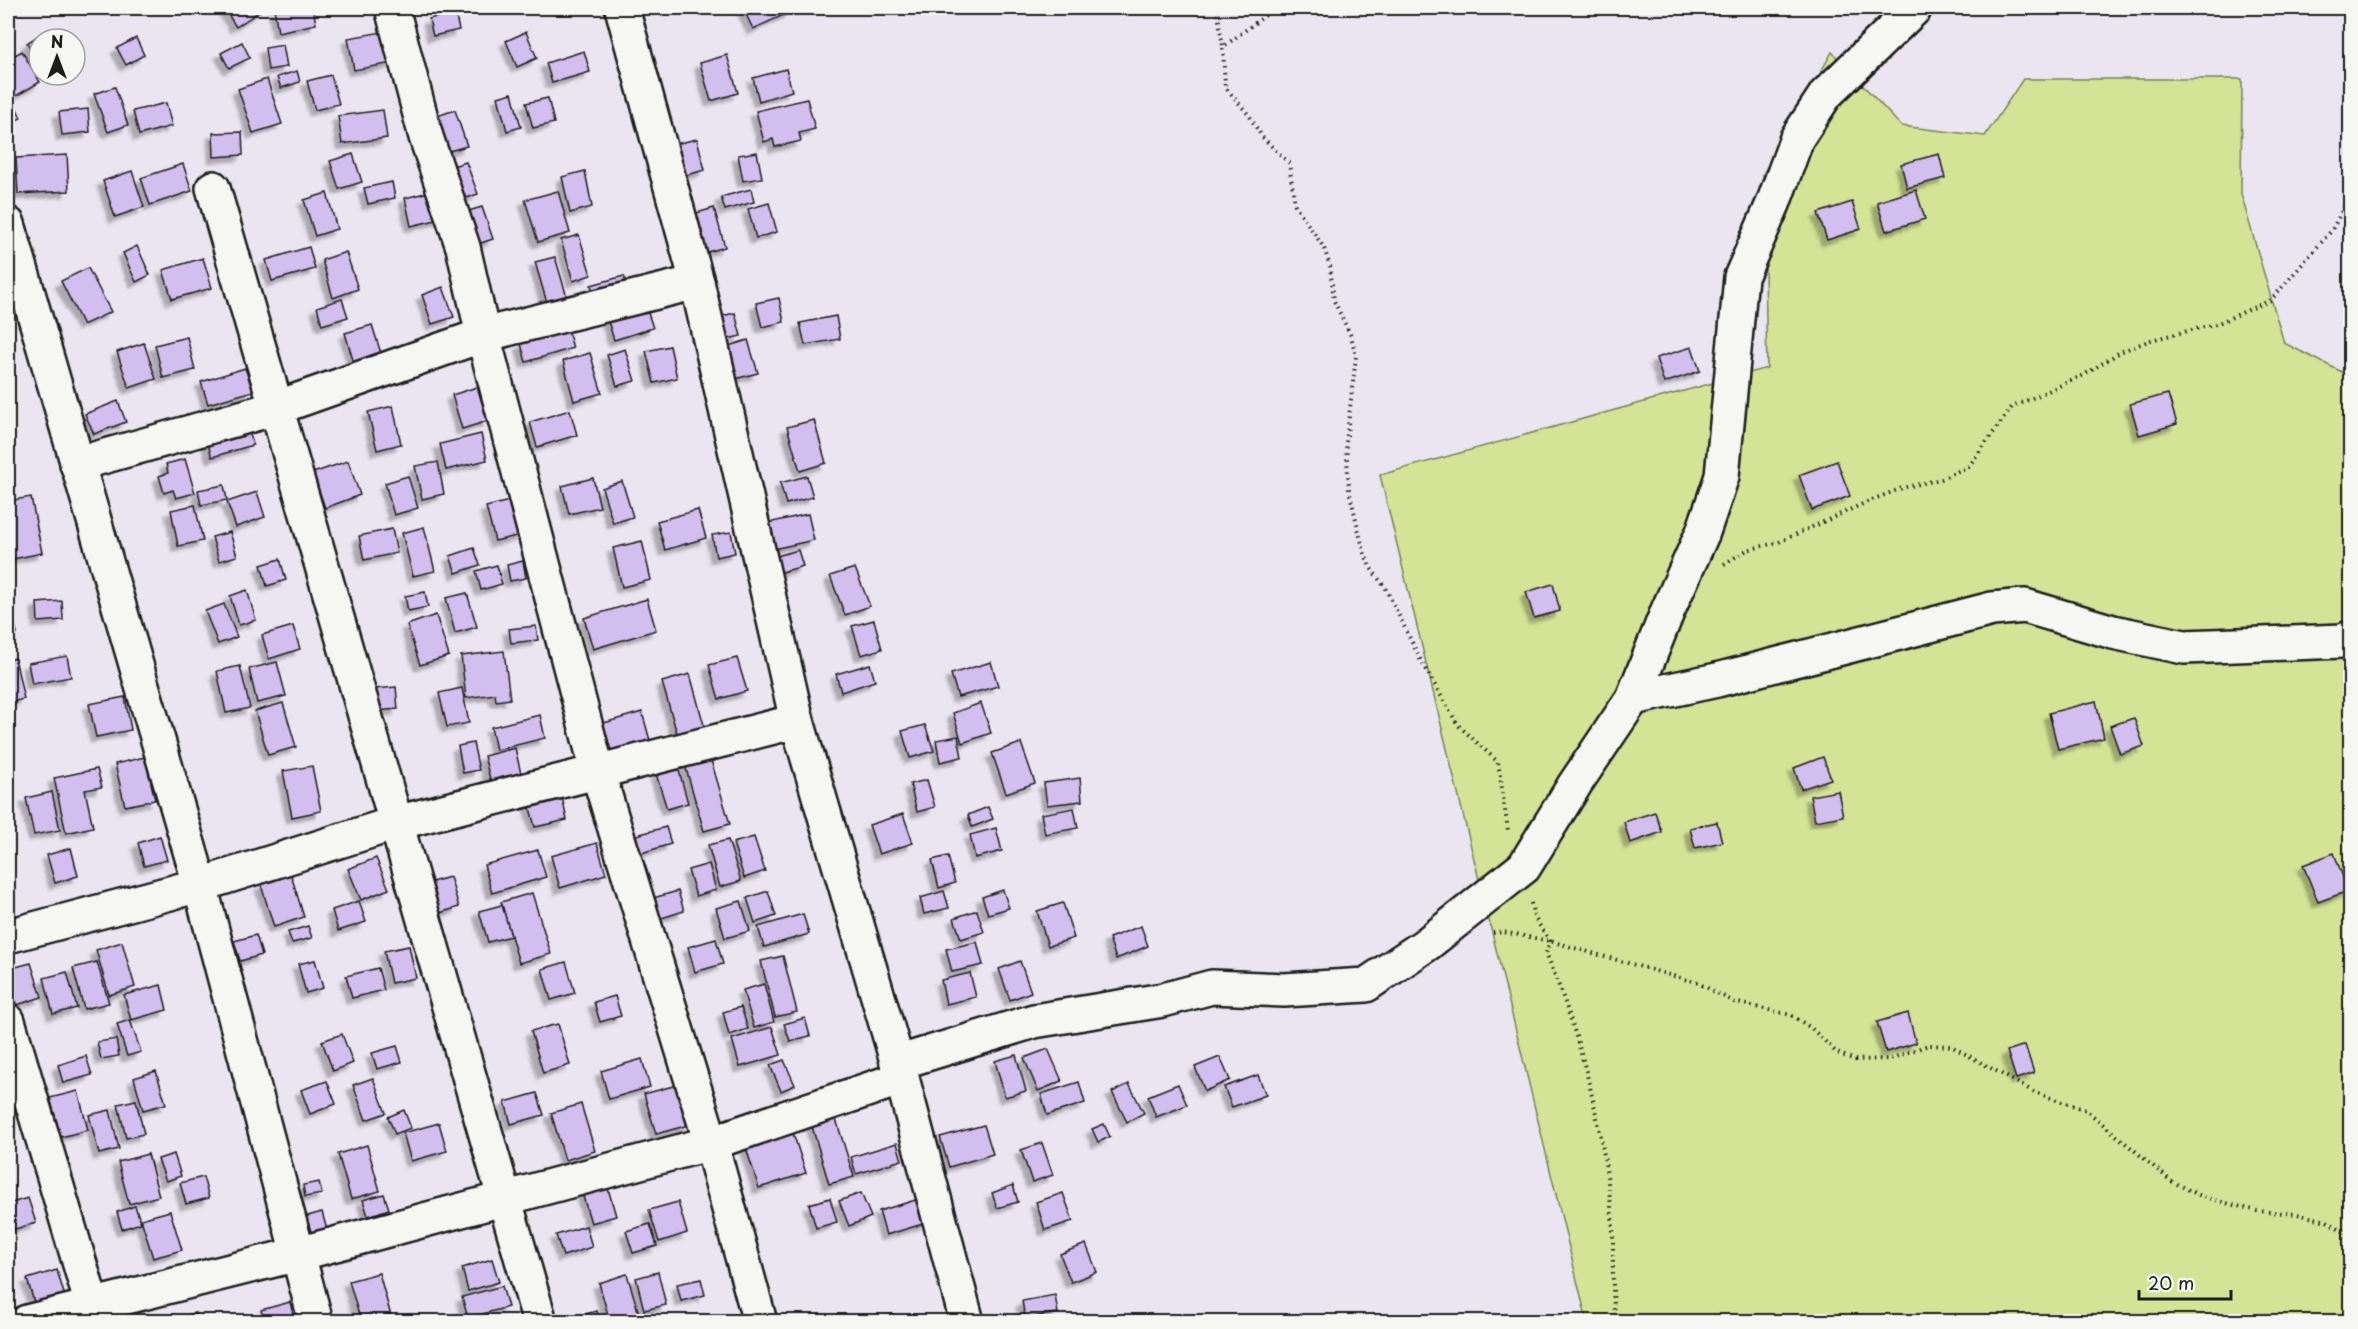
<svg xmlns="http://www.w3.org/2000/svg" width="2358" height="1329" font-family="'Playpen Sans',sans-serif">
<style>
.green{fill:#d4e396;stroke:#788059;stroke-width:1.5}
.building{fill:#d2beef;stroke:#1c1c1c;stroke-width:1.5;filter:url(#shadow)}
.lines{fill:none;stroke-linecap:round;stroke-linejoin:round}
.street-casing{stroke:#1c1c1c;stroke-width:38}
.path{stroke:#1c1c1c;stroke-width:4;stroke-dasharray:1.5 4.5;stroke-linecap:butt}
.street{stroke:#f6f6f2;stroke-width:33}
</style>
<defs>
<filter id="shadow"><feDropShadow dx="-5.5" dy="5.5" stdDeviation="1.5" flood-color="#0004"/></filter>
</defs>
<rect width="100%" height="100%" fill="#ebe5f1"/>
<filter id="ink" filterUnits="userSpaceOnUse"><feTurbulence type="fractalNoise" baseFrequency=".0167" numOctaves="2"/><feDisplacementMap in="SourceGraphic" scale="12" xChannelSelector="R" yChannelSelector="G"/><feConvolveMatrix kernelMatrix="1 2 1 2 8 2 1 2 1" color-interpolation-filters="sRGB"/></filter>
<g filter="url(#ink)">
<path class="green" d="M1832 52 1901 126 1985 136 2023 79H2242L2241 194 2284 343 2350 376V1321H1587L1380 475 1767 368 1763 174Z"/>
<g class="building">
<path d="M224 8H261L263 9 236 27Z"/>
<path d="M274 8H313L316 24 278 32Z"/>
<path d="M743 8H788L790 12 753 29Z"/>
<path d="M455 12 459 30 433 36 429 19Z"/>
<path d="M388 31 393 63 354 70 348 38Z"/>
<path d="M44 32 48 39H39V62L27 43Z"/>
<path d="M526 32 537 58 517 67 506 41Z"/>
<path d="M136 38 144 55 126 65 117 48Z"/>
<path d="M242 42 250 58 229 68 221 53Z"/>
<path d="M283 45 287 67 268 70 265 48Z"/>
<path d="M22 51 40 82 11 99 8 93V59Z"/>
<path d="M584 51 590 72 552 83 546 63Z"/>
<path d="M727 55 738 93 711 101 700 63Z"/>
<path d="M786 69 792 91 759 101 753 78Z"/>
<path d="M297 71 300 82 281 88 277 77Z"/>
<path d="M331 75 339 104 315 110 307 81Z"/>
<path d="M267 79 282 124 253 133 238 89Z"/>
<path d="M115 87 128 125 108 132 94 94Z"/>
<path d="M512 93 521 127 507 131 498 97Z"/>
<path d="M548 98 554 123 533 128 526 103Z"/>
<path d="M807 99 815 129 799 133 801 141 775 147 773 139 764 142 756 111Z"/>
<path d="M14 102 21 118 8 124V105Z"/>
<path d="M166 103 172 126 139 135 133 111Z"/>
<path d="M88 109 90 132 62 135 59 112Z"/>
<path d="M383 110 387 138 342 144 338 116Z"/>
<path d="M455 110 467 146 442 153 431 118Z"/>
<path d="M242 132 243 155 214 157 213 133Z"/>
<path d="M697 139 705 170 683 176 675 144Z"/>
<path d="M757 152 762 178 743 181 738 155Z"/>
<path d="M353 154 362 182 339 189 330 161Z"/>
<path d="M1939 154 1945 178 1907 188 1901 164Z"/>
<path d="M67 155 69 191 18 194 16 158Z"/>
<path d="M466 162 478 194 458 201 446 168Z"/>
<path d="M183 164 192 191 150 205 141 178Z"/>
<path d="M132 171 144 207 115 217 103 181Z"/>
<path d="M585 171 592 207 570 213 562 177Z"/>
<path d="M392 182 395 198 368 204 364 188Z"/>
<path d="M751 189 754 202 725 210 721 197Z"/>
<path d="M1916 190 1925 219 1886 231 1877 202Z"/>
<path d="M433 191 440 219 411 226 405 198Z"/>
<path d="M558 191 570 233 538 242 525 200Z"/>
<path d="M327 193 337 229 315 236 304 200Z"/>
<path d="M1852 202 1861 229 1827 240 1818 213Z"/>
<path d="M769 203 777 232 756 238 748 209Z"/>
<path d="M482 207 493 239 472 246 462 213Z"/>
<path d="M714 208 725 247 697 255 686 216Z"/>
<path d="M579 235 591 275 573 281 561 240Z"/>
<path d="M137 246 150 275 136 282 123 253Z"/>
<path d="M309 247 315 269 272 281 266 260Z"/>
<path d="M346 252 358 289 333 298 322 260Z"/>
<path d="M555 257 567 297 547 303 535 262Z"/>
<path d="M203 258 212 288 172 299 163 270Z"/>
<path d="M88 268 111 312 83 325 61 281Z"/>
<path d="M624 276 629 292 596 301 591 285Z"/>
<path d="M443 287 454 317 432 324 422 295Z"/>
<path d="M779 298 784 322 762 327 756 303Z"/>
<path d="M342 299 348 317 322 325 317 307Z"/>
<path d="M645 304 653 328 614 340 606 315Z"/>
<path d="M735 313 741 336 719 341 713 318Z"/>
<path d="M836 316 840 339 805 345 800 323Z"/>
<path d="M372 325 385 366 357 374 345 333Z"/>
<path d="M568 331 573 348 526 362 521 344Z"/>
<path d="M187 337 195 370 163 378 155 345Z"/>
<path d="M748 340 758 373 731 380 722 348Z"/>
<path d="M144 343 156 379 129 388 117 352Z"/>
<path d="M670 346 677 378 654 383 646 351Z"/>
<path d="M1692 347 1700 371 1664 383 1656 358Z"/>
<path d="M625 349 635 381 617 386 607 355Z"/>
<path d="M590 353 602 393 574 401 563 361Z"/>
<path d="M245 368 253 391 208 404 201 382Z"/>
<path d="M477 387 488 421 462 429 452 395Z"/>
<path d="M2168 394 2177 424 2139 435 2130 404Z"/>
<path d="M118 401 126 422 94 434 85 414Z"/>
<path d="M393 406 401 444 377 450 368 412Z"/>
<path d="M570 410 577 435 537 447 530 422Z"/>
<path d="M814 420 826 463 800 471 787 427Z"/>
<path d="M247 423 253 445 212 457 205 435Z"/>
<path d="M481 434 487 460 446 470 440 444Z"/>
<path d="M185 459 195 493 176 498 173 490 164 493 159 476 168 473 166 464Z"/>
<path d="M348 461 360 495 325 508 313 473Z"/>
<path d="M1837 461 1850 496 1812 510 1799 475Z"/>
<path d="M438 462 444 494 422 499 415 466Z"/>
<path d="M408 476 418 508 394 515 385 483Z"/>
<path d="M807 476 813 497 786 504 780 483Z"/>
<path d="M593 478 600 507 569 514 562 486Z"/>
<path d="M622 481 633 517 613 523 602 488Z"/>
<path d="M224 485 227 500 201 505 198 490Z"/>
<path d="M257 492 265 517 236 527 227 502Z"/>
<path d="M31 497 42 553 8 560V501Z"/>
<path d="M513 500 521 535 495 541 486 507Z"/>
<path d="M195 505 203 541 178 546 171 510Z"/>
<path d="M698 510 706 538 665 550 657 521Z"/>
<path d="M808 514 814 540 773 549 768 523Z"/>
<path d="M424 527 435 571 413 576 402 533Z"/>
<path d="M392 529 397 553 364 560 359 536Z"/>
<path d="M230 532 237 556 219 561 212 537Z"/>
<path d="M731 532 735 553 716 557 712 535Z"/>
<path d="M642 541 651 580 622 587 613 548Z"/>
<path d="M474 548 480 565 456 573 450 556Z"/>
<path d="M798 550 803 566 775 574 770 558Z"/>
<path d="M280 559 286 580 267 586 261 565Z"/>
<path d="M523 561 526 578 510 581 507 565Z"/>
<path d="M497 565 502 584 481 590 476 571Z"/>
<path d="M855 568 870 606 845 615 830 576Z"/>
<path d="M1553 584 1560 611 1534 618 1526 592Z"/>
<path d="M247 590 256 620 239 625 230 596Z"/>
<path d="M425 592 428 607 408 611 405 596Z"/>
<path d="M467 593 477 627 455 633 446 598Z"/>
<path d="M9 596 17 634 8 636V597Z"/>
<path d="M647 599 656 630 593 649 584 618Z"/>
<path d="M62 601 63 620 38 622 37 603Z"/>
<path d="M224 604 237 637 218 644 205 611Z"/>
<path d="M436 615 449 656 420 665 407 625Z"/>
<path d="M874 620 882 649 861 655 852 626Z"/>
<path d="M293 626 300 649 269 659 262 635Z"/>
<path d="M536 626 538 640 511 643 509 629Z"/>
<path d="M504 651 510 699 496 701 495 694 466 698 461 656Z"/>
<path d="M67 656 71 677 32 684 28 663Z"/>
<path d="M15 658 24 699 8 703V660Z"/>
<path d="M737 658 747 691 719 699 709 665Z"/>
<path d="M277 662 286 696 257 703 249 669Z"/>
<path d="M991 662 998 686 958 697 951 674Z"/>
<path d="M870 664 875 681 841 692 836 674Z"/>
<path d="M240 666 250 708 226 713 217 671Z"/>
<path d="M690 674 705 729 678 737 662 682Z"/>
<path d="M396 687 398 709 366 712 364 690Z"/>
<path d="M462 688 469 723 447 727 439 693Z"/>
<path d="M125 697 131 730 96 737 89 704Z"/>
<path d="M2096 701 2104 738 2058 749 2049 713Z"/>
<path d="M283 703 296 747 268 755 255 711Z"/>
<path d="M981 703 991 733 962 743 953 713Z"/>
<path d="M642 712 651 744 605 756 597 725Z"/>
<path d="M540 715 545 738 496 750 491 727Z"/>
<path d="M2134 718 2144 746 2120 754 2110 726Z"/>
<path d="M925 725 934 751 910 758 902 731Z"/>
<path d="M958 736 962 757 940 762 936 740Z"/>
<path d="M473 743 479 770 463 773 458 746Z"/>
<path d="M1021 743 1035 783 1006 793 992 753Z"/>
<path d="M515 748 522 778 492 786 484 756Z"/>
<path d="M145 757 155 800 125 806 115 764Z"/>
<path d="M710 757 730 824 704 831 685 765Z"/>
<path d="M1823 757 1831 779 1801 789 1794 768Z"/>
<path d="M312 766 321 811 292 817 283 771Z"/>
<path d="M678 767 688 803 667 809 656 774Z"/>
<path d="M97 769 102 787 85 790 93 827 66 833 54 778Z"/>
<path d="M1080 778 1082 801 1047 805 1044 783Z"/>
<path d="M927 780 935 807 917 812 910 784Z"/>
<path d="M1838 791 1843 816 1815 821 1810 796Z"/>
<path d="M52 792 60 830 34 835 26 798Z"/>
<path d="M562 797 567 820 535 827 529 804Z"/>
<path d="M988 807 993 819 972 827 968 815Z"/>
<path d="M1074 808 1078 828 1045 834 1041 814Z"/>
<path d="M1655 812 1662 832 1630 843 1624 822Z"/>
<path d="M903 814 913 843 879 854 869 825Z"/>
<path d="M1717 822 1722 842 1695 848 1690 828Z"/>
<path d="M666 827 671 844 638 854 633 836Z"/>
<path d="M996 828 1002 851 975 858 970 835Z"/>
<path d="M160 836 167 860 144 866 138 843Z"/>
<path d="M754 837 765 871 744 878 733 843Z"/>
<path d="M728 840 741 881 720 887 708 845Z"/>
<path d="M597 843 606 874 560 888 551 856Z"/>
<path d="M71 848 78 876 55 883 47 855Z"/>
<path d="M538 850 546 877 492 893 484 865Z"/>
<path d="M2334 853 2348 891 2318 902 2303 865Z"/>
<path d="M948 856 955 883 939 888 932 860Z"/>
<path d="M376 858 389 889 361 900 348 869Z"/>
<path d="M709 864 716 890 696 896 688 870Z"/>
<path d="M291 875 304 917 274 927 261 885Z"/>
<path d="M450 877 459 907 430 916 421 885Z"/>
<path d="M1003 890 1009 908 988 914 982 897Z"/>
<path d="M678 891 684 911 652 921 646 900Z"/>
<path d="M768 891 776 916 755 923 747 898Z"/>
<path d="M944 891 949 908 924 914 920 898Z"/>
<path d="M532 893 551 954 519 963 501 902Z"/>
<path d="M359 901 366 922 338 931 332 910Z"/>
<path d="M741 901 750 931 725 938 716 908Z"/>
<path d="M1063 903 1074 938 1048 946 1037 911Z"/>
<path d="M502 905 511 936 488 942 479 911Z"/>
<path d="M977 910 984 932 961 939 954 918Z"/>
<path d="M803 914 809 934 764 947 758 927Z"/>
<path d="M308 926 312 938 292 943 288 932Z"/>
<path d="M1141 926 1148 946 1116 959 1109 938Z"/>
<path d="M256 935 262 955 240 961 234 941Z"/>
<path d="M716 939 723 964 695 972 688 947Z"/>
<path d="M122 942 135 987 109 995 96 950Z"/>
<path d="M977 942 983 965 952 972 946 949Z"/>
<path d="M409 946 416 978 391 983 384 951Z"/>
<path d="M783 956 797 1012 775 1017 761 961Z"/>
<path d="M315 960 323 988 306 993 298 964Z"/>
<path d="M1020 961 1031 992 1010 1000 999 969Z"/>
<path d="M97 962 109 1003 84 1009 73 968Z"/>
<path d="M566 962 575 993 551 1000 542 969Z"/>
<path d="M31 963 42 997 17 1005 8 969Z"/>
<path d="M378 968 384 990 352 998 346 976Z"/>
<path d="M67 972 77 1008 53 1014 44 978Z"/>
<path d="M970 973 976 997 946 1004 941 980Z"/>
<path d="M764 984 774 1022 754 1028 743 990Z"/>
<path d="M161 985 167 1010 131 1020 124 995Z"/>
<path d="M615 996 621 1016 600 1022 594 1002Z"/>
<path d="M741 1007 748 1029 729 1035 723 1012Z"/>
<path d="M1908 1013 1916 1043 1886 1052 1877 1022Z"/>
<path d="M805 1018 810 1036 790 1041 784 1024Z"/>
<path d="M130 1020 141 1052 127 1056 117 1024Z"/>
<path d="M558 1024 570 1065 543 1073 531 1031Z"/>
<path d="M772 1027 781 1055 740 1067 732 1039Z"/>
<path d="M342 1034 353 1063 333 1071 322 1041Z"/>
<path d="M116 1039 119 1056 101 1059 97 1042Z"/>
<path d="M2025 1045 2034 1073 2016 1079 2007 1051Z"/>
<path d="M397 1046 402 1062 377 1069 372 1053Z"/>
<path d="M1048 1049 1062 1081 1038 1091 1024 1058Z"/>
<path d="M1016 1055 1026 1091 1005 1097 995 1061Z"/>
<path d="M86 1056 92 1075 63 1083 58 1065Z"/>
<path d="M1220 1057 1230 1080 1205 1091 1195 1067Z"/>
<path d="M642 1059 650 1087 609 1099 601 1071Z"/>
<path d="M784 1060 795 1085 781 1091 770 1065Z"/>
<path d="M156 1071 166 1104 143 1110 134 1078Z"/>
<path d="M1258 1075 1266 1095 1232 1107 1224 1087Z"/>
<path d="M373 1078 386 1113 366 1120 353 1085Z"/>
<path d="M327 1081 336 1104 310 1114 301 1090Z"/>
<path d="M1079 1082 1085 1103 1047 1115 1041 1094Z"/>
<path d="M1129 1084 1144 1113 1127 1122 1112 1092Z"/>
<path d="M1178 1084 1187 1105 1156 1117 1148 1096Z"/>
<path d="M677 1085 689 1125 656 1134 644 1094Z"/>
<path d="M78 1091 88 1130 61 1137 50 1098Z"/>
<path d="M537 1093 544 1115 511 1124 505 1102Z"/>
<path d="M136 1100 144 1134 126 1138 118 1104Z"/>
<path d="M581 1104 595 1151 565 1160 551 1113Z"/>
<path d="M110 1110 119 1149 99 1154 89 1115Z"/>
<path d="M404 1110 411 1128 395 1134 388 1117Z"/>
<path d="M835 1116 854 1177 829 1184 811 1123Z"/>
<path d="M439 1123 447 1151 411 1161 403 1133Z"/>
<path d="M1104 1124 1110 1137 1098 1142 1092 1129Z"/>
<path d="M984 1125 993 1154 949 1167 940 1137Z"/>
<path d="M792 1130 806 1173 759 1188 745 1145Z"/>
<path d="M897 1143 902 1160 856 1174 851 1157Z"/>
<path d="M1042 1143 1053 1175 1032 1182 1021 1150Z"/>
<path d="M367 1145 380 1191 351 1199 338 1154Z"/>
<path d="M148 1154 159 1196 129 1204 118 1162Z"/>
<path d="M174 1154 181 1176 166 1181 158 1159Z"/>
<path d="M203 1177 209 1198 186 1204 180 1183Z"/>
<path d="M319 1182 322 1194 305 1197 303 1185Z"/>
<path d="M607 1185 616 1216 591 1223 582 1193Z"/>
<path d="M1013 1185 1018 1202 997 1208 992 1193Z"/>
<path d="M861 1193 871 1217 849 1226 839 1201Z"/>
<path d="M1063 1193 1073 1221 1045 1230 1036 1202Z"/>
<path d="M384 1194 389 1209 368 1216 363 1200Z"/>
<path d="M28 1198 36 1223 8 1231V1204Z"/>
<path d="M830 1198 837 1222 816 1228 809 1204Z"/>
<path d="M919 1199 926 1223 886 1235 879 1211Z"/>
<path d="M678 1202 687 1233 659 1242 649 1210Z"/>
<path d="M135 1206 141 1223 122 1229 117 1212Z"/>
<path d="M170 1211 182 1250 153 1258 141 1219Z"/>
<path d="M322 1212 327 1230 303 1237 297 1219Z"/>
<path d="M650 1224 657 1246 633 1253 626 1231Z"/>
<path d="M586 1226 592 1247 563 1256 556 1235Z"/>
<path d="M1086 1244 1097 1272 1071 1282 1060 1254Z"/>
<path d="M492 1259 499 1282 468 1291 462 1268Z"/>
<path d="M57 1270 65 1297 35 1305 27 1279Z"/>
<path d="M658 1272 666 1305 644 1310 636 1278Z"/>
<path d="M379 1273 391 1316 361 1322 349 1281Z"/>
<path d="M627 1274 639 1314 610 1322 599 1283Z"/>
<path d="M701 1279 705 1295 681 1301 677 1284Z"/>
<path d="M502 1286 508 1307 468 1318 462 1297Z"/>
<path d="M1055 1295 1058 1313 1025 1318 1022 1301Z"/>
<path d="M290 1302 295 1322H264L261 1310Z"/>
<path d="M597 1311 600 1322H571L570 1318Z"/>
<path d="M195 1313 197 1322H176L175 1318Z"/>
<path d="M893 1314 895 1322H874V1320Z"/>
<path d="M1110 1315 1112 1322H1089Z"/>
<path d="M233 1316 235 1322H212Z"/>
</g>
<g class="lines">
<defs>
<g id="street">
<path d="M392 8 426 137 463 247 483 335 598 773 711 1143 760 1322"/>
<path d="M622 8 697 282 797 721 902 1078 967 1322"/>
<path d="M213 188 540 1322"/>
<path d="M8 224 200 885 316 1322"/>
<path d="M77 464 276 408 483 335 697 282"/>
<path d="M1633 698 1717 680 1992 609 2025 606 2113 632 2184 647 2342 641 2350 638"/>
<path d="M8 936 200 885 396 823 797 721"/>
<path d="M8 1021 97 1322"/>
<path d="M897 1063 1034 1021 1163 1000 1212 987 1284 990 1366 985 1427 944 1524 867 1575 784 1633 698 1668 610 1703 532 1722 476 1741 277 1773 204 1797 138 1826 94 1915 8"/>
<path d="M27 1322 298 1254 711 1143 902 1078"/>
</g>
</defs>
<use href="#street" class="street-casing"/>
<g class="path">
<path d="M1217 8 1223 46"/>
<path d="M1275 8 1223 47 1225 87 1249 115 1262 137 1289 163 1295 205 1324 248 1330 266 1334 301 1351 336 1356 356 1346 443 1349 490 1363 549 1370 567 1386 589 1421 661 1458 725 1498 762 1508 830"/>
<path d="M1724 564 1747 550 1779 542 1867 502 1902 488 1941 479 1969 466 2012 407 2084 375 2120 352 2151 340 2216 324 2271 300 2332 230 2350 195"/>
<path d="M1531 903 1534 917 1550 941 1546 953C1581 1037 1603 1126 1612 1216 1615 1251 1610 1286 1616 1322"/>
<path d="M1493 933 1503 932 1550 941 1698 983 1734 1002 1791 1015 1811 1028 1837 1053 1855 1060 1890 1059 1928 1045 1951 1046 2034 1092 2086 1110 2171 1181 2203 1197 2257 1211 2297 1214 2327 1221 2350 1235"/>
</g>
<use href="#street" class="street"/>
</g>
</g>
<rect width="2358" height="1329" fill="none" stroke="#f6f6f2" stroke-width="30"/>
<rect x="15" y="15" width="2328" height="1299" fill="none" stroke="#1c1c1c" stroke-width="2" filter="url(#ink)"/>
<g transform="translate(57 57)"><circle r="28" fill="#f6f6f2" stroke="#9f9f9c" stroke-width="1.5"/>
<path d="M0-4.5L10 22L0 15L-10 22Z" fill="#1c1c1c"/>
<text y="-9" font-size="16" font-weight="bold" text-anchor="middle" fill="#1c1c1c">N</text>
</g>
<path d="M2139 1290v9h92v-9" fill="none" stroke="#1c1c1c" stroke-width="3"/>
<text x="2148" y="1290" font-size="18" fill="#1c1c1c" stroke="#f6f6f2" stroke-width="4.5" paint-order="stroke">20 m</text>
</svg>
